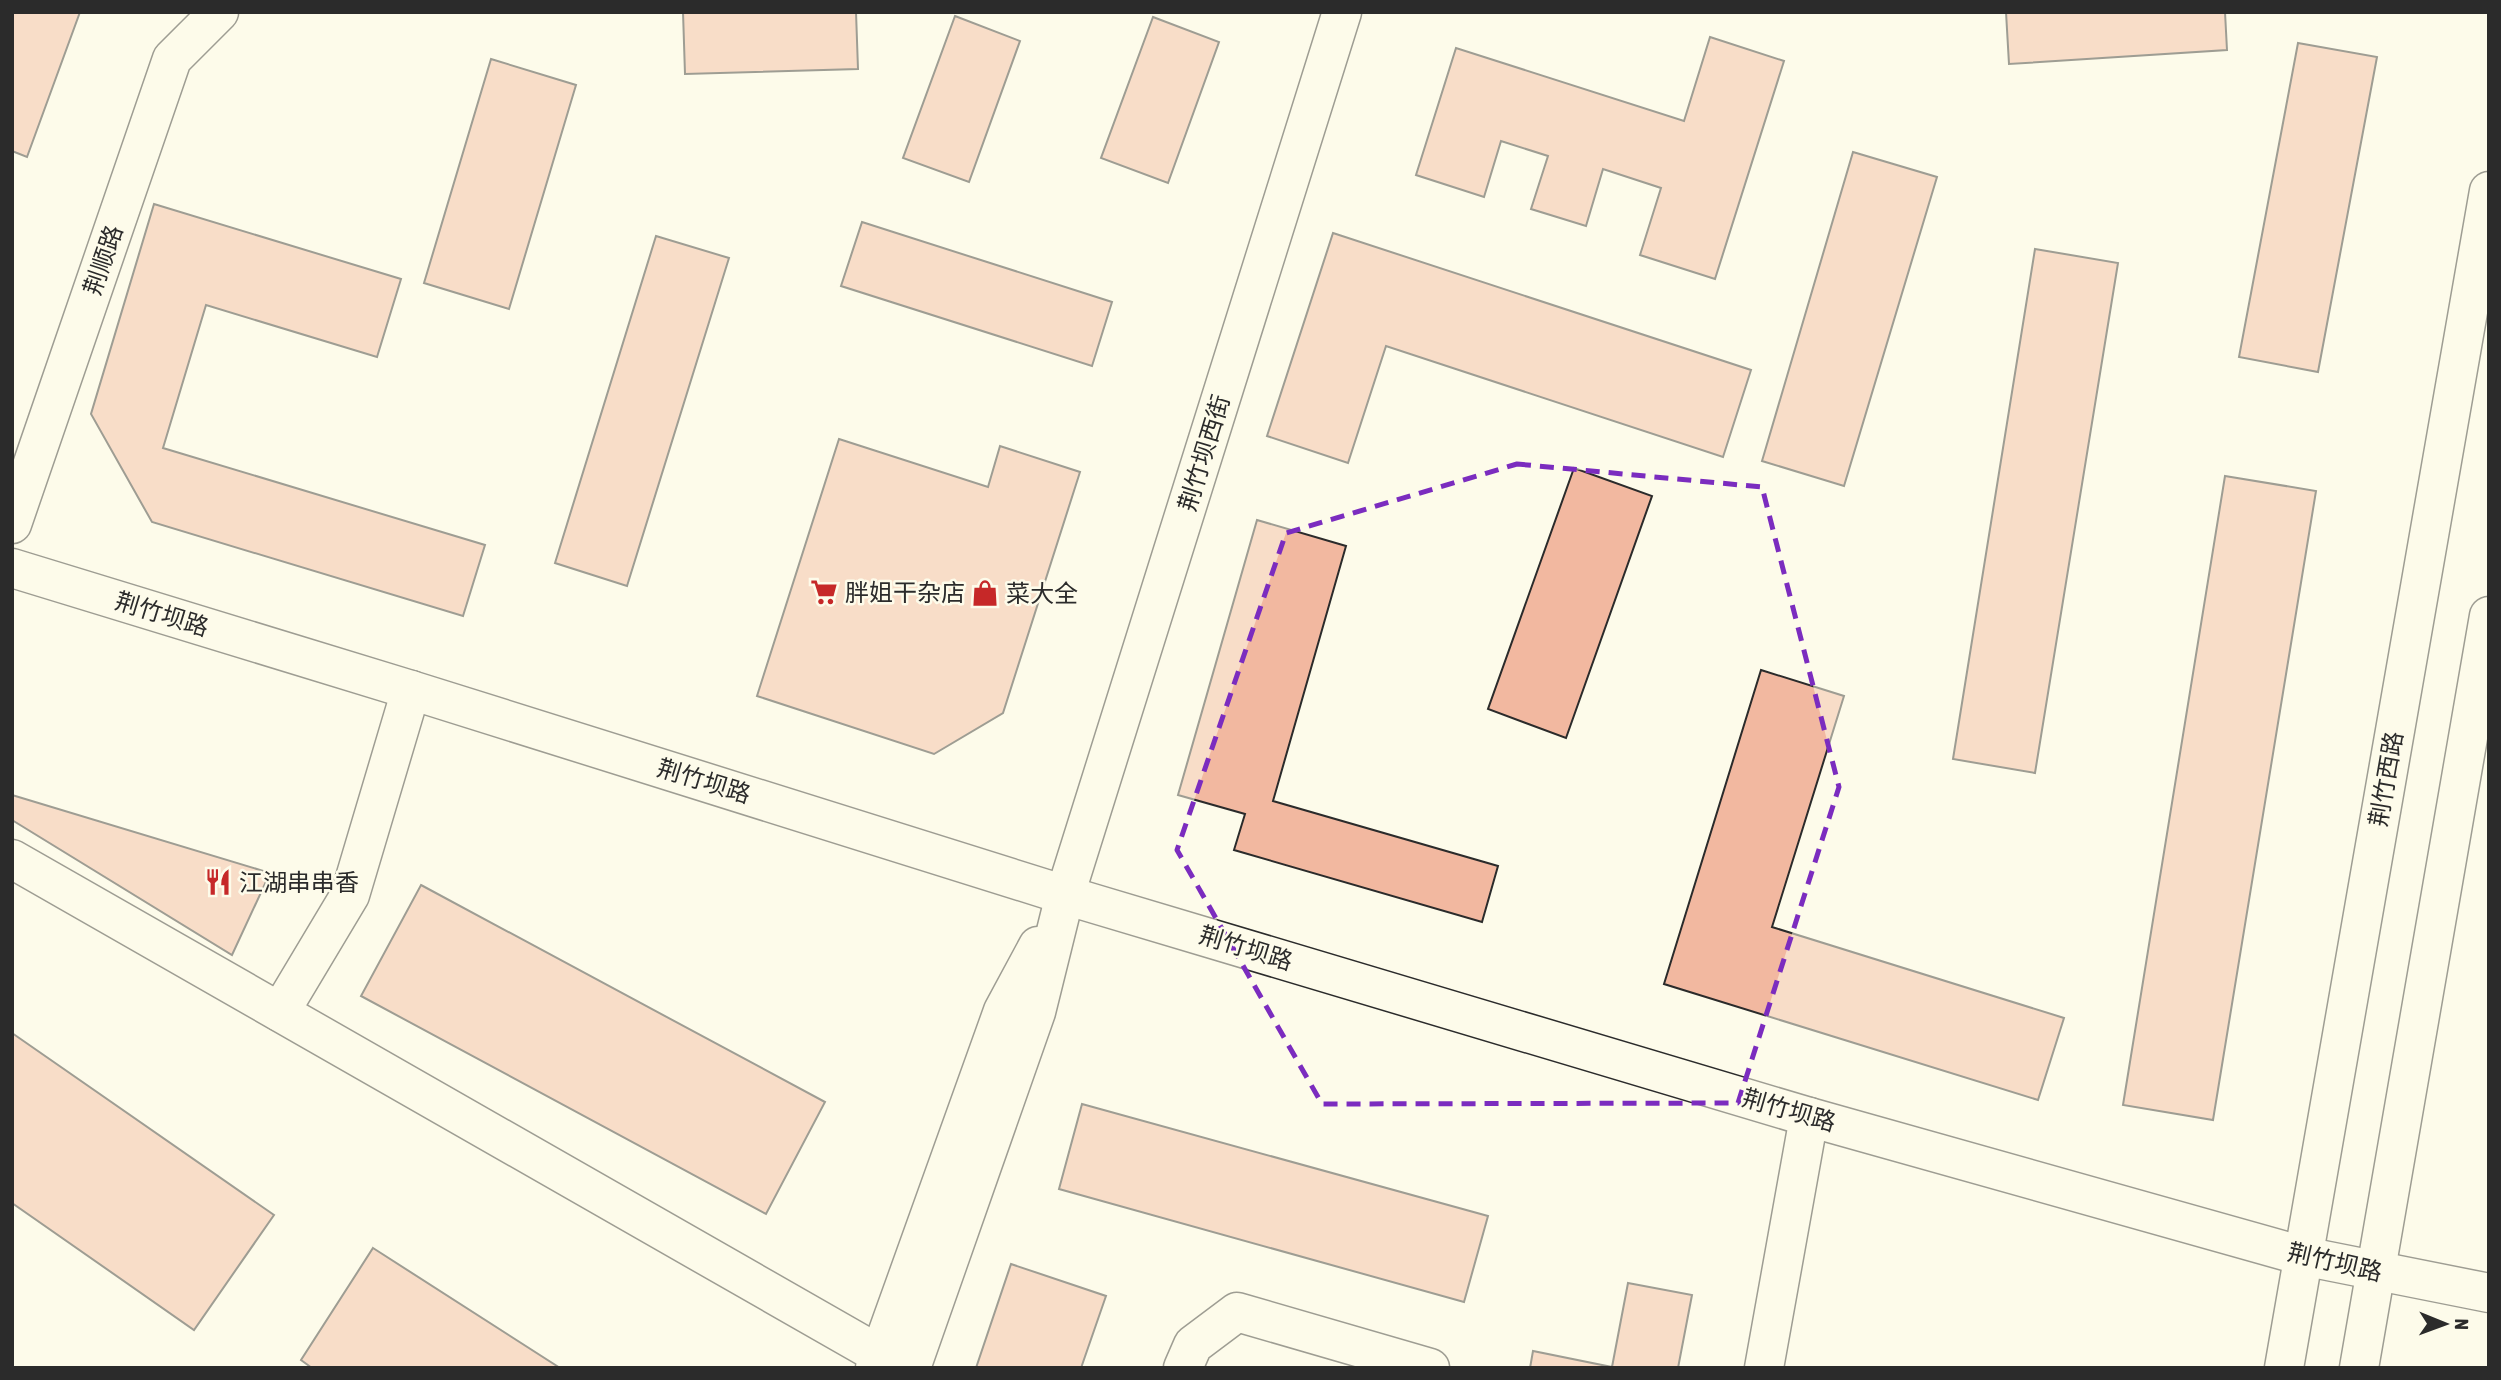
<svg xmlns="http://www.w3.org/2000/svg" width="2501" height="1380" font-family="'Asap Condensed','Noto Sans SC',sans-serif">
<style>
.building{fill:#f2b8a0;stroke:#2b2b2b;stroke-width:2}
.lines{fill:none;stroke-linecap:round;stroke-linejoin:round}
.minor-casing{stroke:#2b2b2b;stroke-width:41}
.major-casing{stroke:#2b2b2b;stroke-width:41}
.minor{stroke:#fdfbea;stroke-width:38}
.major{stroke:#fdfbea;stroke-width:38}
.marked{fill:none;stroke:#7b2cbf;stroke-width:5;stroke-dasharray:14 9;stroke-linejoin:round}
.labels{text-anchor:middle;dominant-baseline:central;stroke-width:5;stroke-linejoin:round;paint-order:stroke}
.street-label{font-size:24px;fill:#2b2b2b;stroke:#fdfbea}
.poi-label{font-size:24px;fill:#2b2b2b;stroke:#fdfbea;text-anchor:start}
</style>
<rect width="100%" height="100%" fill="#fdfbea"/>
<g class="building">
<path d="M12 12H80L27 157 12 151Z"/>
<path d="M683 12H856L858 69 685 74Z"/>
<path d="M2006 12H2225L2227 50 2009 64Z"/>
<path d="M955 16 1020 41 969 182 903 158Z"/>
<path d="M1153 17 1219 42 1168 183 1101 158Z"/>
<path d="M1710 37 1784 61 1715 279 1640 255 1661 188 1603 169 1586 226 1531 209 1548 156 1501 141 1484 197 1416 175 1456 48 1684 121Z"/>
<path d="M2298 43 2377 57 2318 372 2239 357Z"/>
<path d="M491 59 576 85 509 309 424 283Z"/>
<path d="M1853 152 1937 177 1844 486 1762 461Z"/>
<path d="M154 204 401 279 377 357 206 305 163 448 485 545 463 616 152 522 91 414Z"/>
<path d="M862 222 1112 302 1092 366 841 286Z"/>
<path d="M1333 233 1751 370 1723 457 1386 346 1348 463 1267 436Z"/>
<path d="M656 236 729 258 627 586 555 563Z"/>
<path d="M2035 249 2118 263 2035 773 1953 759Z"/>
<path d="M839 439 988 487 1000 446 1080 472 1003 713 934 754 757 696Z"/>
<path d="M1574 468 1652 496 1566 738 1488 709Z"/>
<path d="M2225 476 2316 491 2213 1120 2123 1105Z"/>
<path d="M1257 520 1346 546 1273 801 1498 866 1482 922 1234 850 1245 814 1178 795Z"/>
<path d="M1761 670 1844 696 1772 927 2064 1018 2038 1100 1664 984Z"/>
<path d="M12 795 270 873 232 955 12 820Z"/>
<path d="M421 885 825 1102 766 1214 361 996Z"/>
<path d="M12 1033 274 1215 194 1330 12 1203Z"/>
<path d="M1082 1104 1488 1216 1464 1302 1059 1189Z"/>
<path d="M373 1248 560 1368H312L301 1360Z"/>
<path d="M1011 1264 1106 1296 1081 1368H976Z"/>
<path d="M1628 1283 1692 1295 1678 1368H1530L1533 1351 1612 1367Z"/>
</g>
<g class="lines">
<defs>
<g id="minor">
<path d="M12 524 172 59 219 12"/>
<path d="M12 568 411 690 1065 895 1809 1117 2303 1256 2489 1293"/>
<path d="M12 859 880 1355"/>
<path d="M280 1012 350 895 411 690"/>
<path d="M875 1368 1003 1011 1038 946"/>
<path d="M911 1368 1036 1012 1065 895 1342 12"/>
<path d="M1183 1368 1193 1345 1237 1312 1430 1368"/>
<path d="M1764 1368 1809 1117"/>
</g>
<g id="major">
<path d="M2284 1368 2489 191"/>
<path d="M2359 1368 2489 616"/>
</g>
</defs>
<use href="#minor" class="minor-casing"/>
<use href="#major" class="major-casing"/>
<use href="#minor" class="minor"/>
<use href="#major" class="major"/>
</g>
<path d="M0 0H2501V1380H0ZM1517 464 1762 487 1839 787 1738 1103 1322 1104 1177 850 1286 533Z" fill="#fdfbea" fill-opacity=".55" fill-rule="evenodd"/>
<path class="marked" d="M1517 464 1762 487 1839 787 1738 1103 1322 1104 1177 850 1286 533Z"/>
<defs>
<symbol id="supermarket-bare" viewBox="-9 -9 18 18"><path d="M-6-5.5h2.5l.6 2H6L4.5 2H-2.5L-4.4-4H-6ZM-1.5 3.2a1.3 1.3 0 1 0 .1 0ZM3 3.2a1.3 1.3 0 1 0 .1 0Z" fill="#c62828" stroke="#fdfbea" stroke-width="2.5" paint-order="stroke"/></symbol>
<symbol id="shop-bare" viewBox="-9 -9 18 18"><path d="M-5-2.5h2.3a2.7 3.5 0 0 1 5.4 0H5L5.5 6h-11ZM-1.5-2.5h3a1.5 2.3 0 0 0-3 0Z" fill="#c62828" stroke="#fdfbea" stroke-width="2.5" paint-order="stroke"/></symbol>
<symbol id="restaurant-bare" viewBox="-9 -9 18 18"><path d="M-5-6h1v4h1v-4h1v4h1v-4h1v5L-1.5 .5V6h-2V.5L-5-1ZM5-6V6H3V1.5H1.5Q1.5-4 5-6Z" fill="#c62828" stroke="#fdfbea" stroke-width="2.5" paint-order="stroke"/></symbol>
</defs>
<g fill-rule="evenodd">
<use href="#supermarket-bare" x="805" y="573" width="38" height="38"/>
<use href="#shop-bare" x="966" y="574" width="38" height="38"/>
<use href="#restaurant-bare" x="199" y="863" width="38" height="38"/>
</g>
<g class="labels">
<g class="street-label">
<text transform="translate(103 260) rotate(-71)">荆顺路</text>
<text transform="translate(1204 453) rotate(-73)">荆竹坝西街</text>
<text transform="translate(162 614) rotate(17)">荆竹坝路</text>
<text transform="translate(2386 779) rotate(-80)">荆竹西路</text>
<text transform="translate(704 781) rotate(17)">荆竹坝路</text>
<text transform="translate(1246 948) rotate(17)">荆竹坝路</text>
<text transform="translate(1789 1110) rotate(16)">荆竹坝路</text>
<text transform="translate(2335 1262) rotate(13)">荆竹坝路</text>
</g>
<g class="poi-label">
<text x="845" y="592">胖姐干杂店</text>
<text x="1006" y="593">菜大全</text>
<text x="239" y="882">江湖串串香</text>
</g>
</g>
<rect width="2501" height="1380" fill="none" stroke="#2b2b2b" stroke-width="28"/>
<g transform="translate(2445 1324) rotate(91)" stroke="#fdfbea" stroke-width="5" paint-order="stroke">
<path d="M0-5L12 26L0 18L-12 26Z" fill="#2b2b2b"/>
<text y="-10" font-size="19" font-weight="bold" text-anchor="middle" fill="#2b2b2b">N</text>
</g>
</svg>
